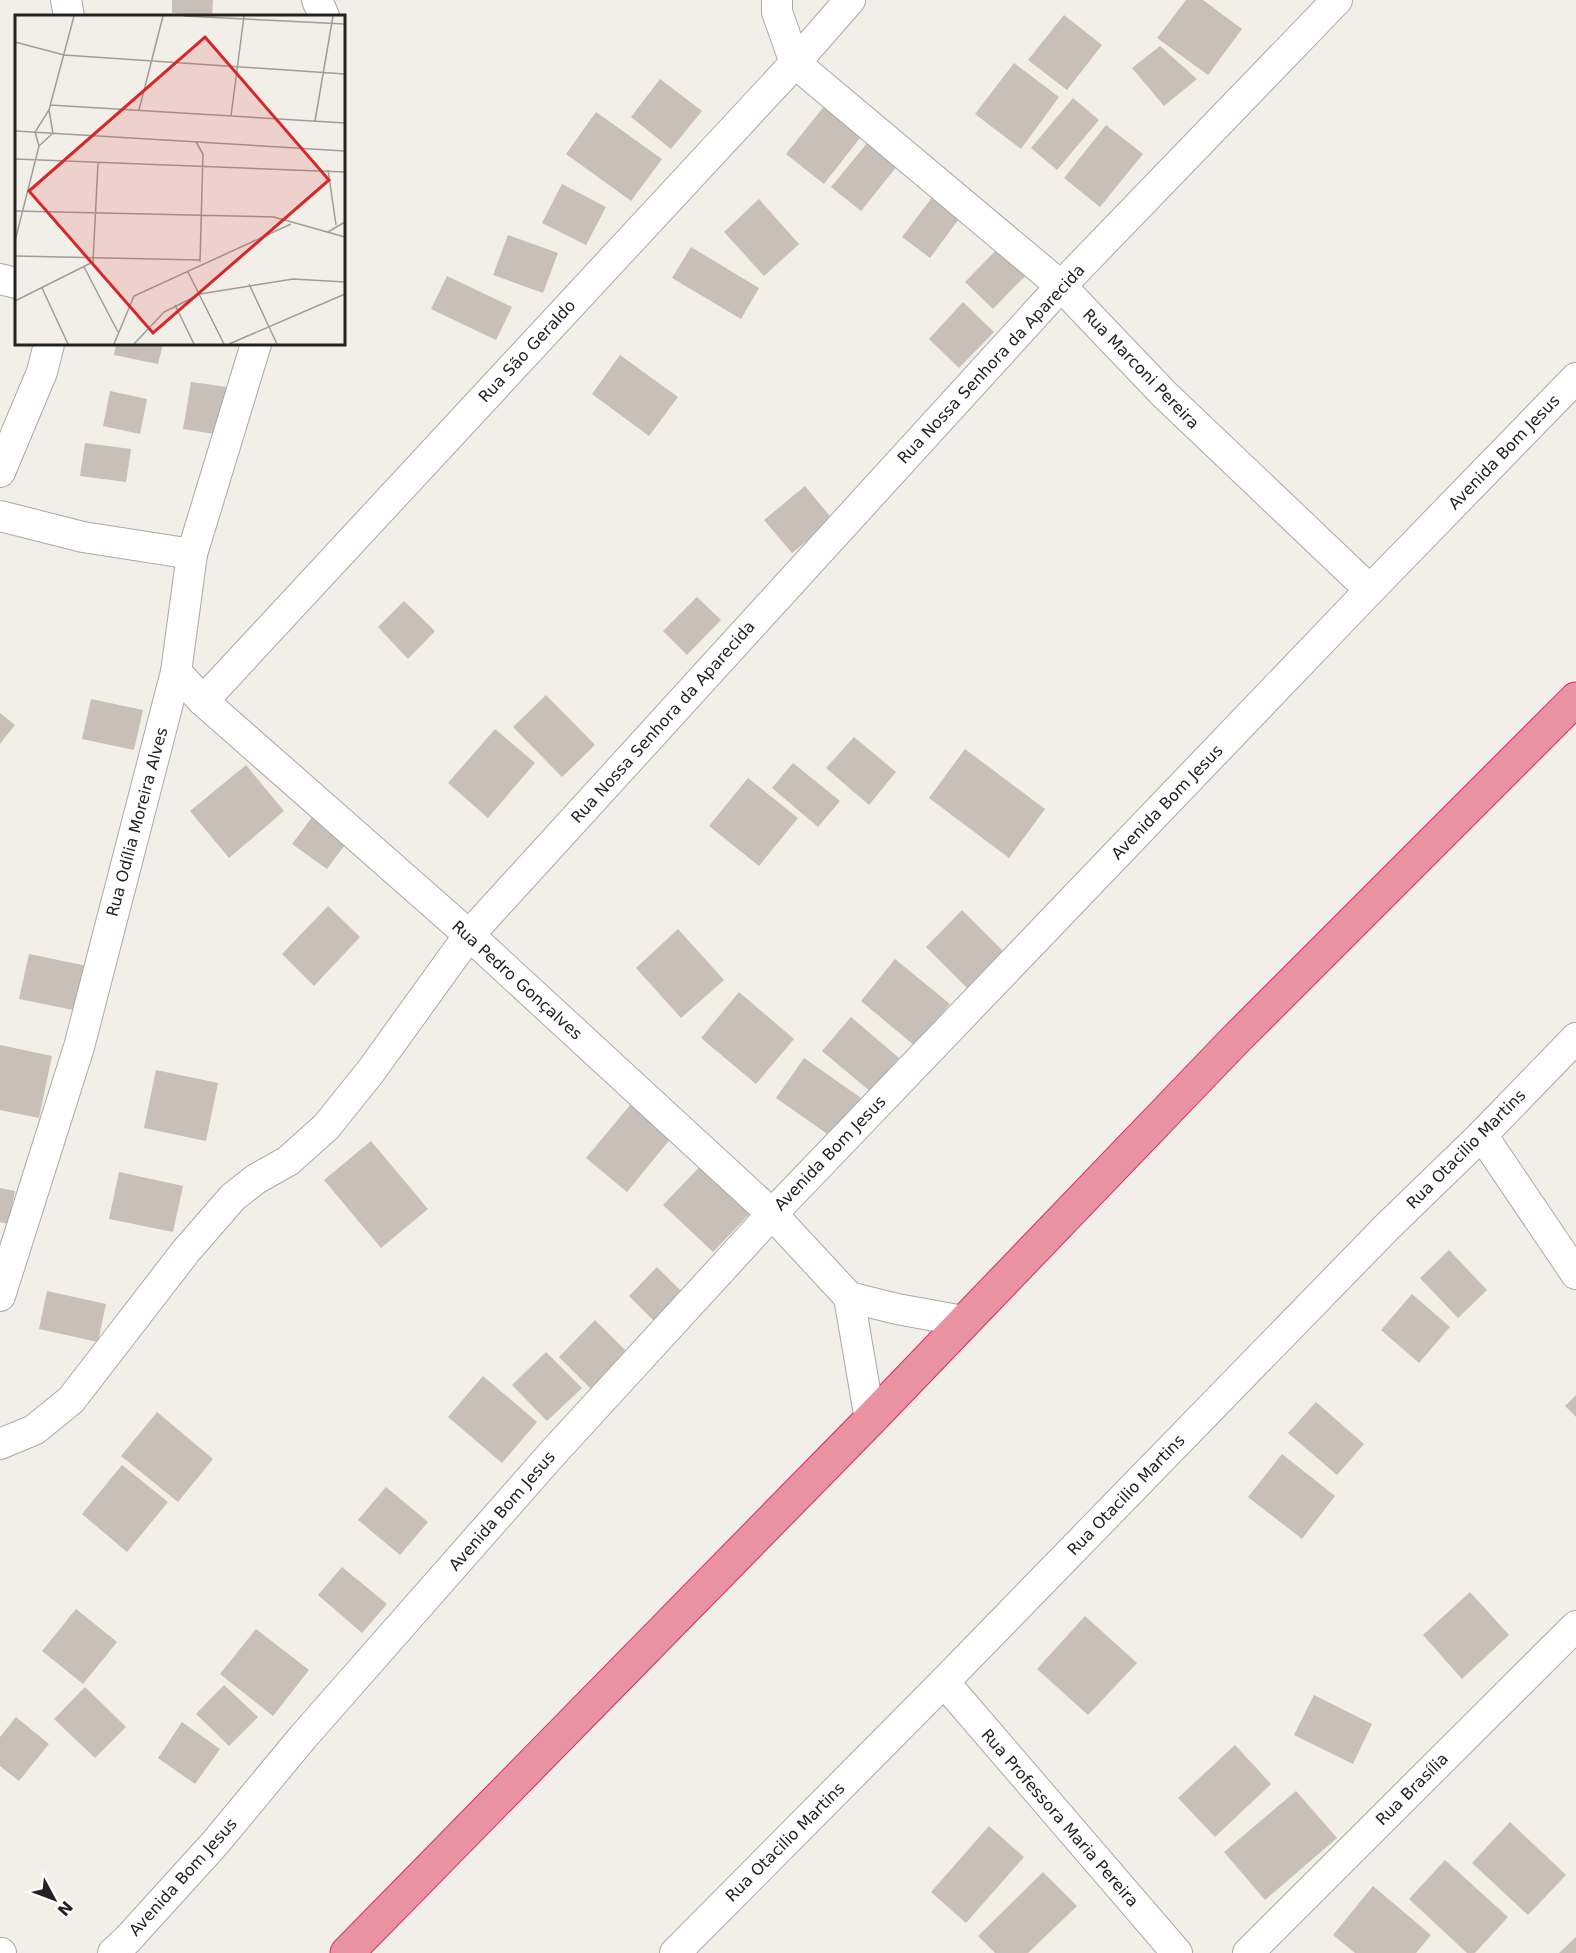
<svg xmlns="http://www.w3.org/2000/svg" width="1576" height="1953" font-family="'DejaVu Sans',sans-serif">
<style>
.building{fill:#c7bfb8}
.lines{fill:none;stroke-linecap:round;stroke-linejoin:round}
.street-casing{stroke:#a9a9a9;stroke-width:32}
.highway-casing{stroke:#dc2a67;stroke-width:35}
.street{stroke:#fff;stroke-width:30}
.highway{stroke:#e892a2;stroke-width:33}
.labels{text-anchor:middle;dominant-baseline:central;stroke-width:6;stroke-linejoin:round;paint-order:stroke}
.street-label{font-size:16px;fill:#222;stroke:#fff}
.inset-road{fill:none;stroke:#9f9d99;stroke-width:1.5}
.view{fill:#d62828;fill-opacity:0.15;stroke:#d62828;stroke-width:3}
.inset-edge{fill:none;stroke:#222;stroke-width:3}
</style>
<rect width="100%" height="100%" fill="#f2efe9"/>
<g class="building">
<path d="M172 0H213L212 16 172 13Z"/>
<path d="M1186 0H1203L1242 29 1208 75 1157 38Z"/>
<path d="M1064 15 1102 45 1067 90 1028 60Z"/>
<path d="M1160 46 1197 79 1164 106 1132 68Z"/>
<path d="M1014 63 1059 97 1021 149 975 114Z"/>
<path d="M660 79 702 111 671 149 631 117Z"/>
<path d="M1073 98 1099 120 1057 170 1031 148Z"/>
<path d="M829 100 867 129 824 184 786 154Z"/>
<path d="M596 112 662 159 631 201 566 154Z"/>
<path d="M1106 125 1143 154 1100 207 1064 178Z"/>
<path d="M873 136 902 160 861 211 831 187Z"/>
<path d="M562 184 606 207 586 245 542 223Z"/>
<path d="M940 187 967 208 930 258 902 237Z"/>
<path d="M759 199 799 244 764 276 724 232Z"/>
<path d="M508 235 558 253 543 293 493 275Z"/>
<path d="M1004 242 1032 269 993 309 965 282Z"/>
<path d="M691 247 759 288 741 319 672 278Z"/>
<path d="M447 276 512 307 496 340 431 309Z"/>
<path d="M963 302 994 332 959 368 929 339Z"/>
<path d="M116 344H163L158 364 114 355Z"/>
<path d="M620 355 678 397 649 436 592 394Z"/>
<path d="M191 382 235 388 228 436 183 429Z"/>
<path d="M110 391 147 399 140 434 103 426Z"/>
<path d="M85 443 131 449 126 482 80 476Z"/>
<path d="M805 486 833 520 792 553 764 520Z"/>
<path d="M697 597 721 620 687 655 663 631Z"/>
<path d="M404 601 435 631 408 659 378 627Z"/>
<path d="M546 695 595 745 562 777 513 727Z"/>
<path d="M91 699 143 710 134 750 82 739Z"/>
<path d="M0 713 15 725 0 744Z"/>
<path d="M495 729 535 763 488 818 448 783Z"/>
<path d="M854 737 896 772 869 805 826 768Z"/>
<path d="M965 749 1045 809 1009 858 929 798Z"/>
<path d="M793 763 840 801 818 827 772 788Z"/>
<path d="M246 765 284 811 229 858 190 811Z"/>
<path d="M748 778 798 818 759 866 709 826Z"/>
<path d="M319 808 353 834 327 869 292 844Z"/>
<path d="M328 906 360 937 314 986 282 954Z"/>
<path d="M962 910 1004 952 968 989 926 947Z"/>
<path d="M678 929 724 980 681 1018 636 968Z"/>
<path d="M29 954 92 967 83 1012 19 999Z"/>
<path d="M895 959 950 1004 915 1046 861 1001Z"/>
<path d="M739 992 794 1039 756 1084 701 1038Z"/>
<path d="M851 1017 899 1058 871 1092 822 1051Z"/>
<path d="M0 1045 52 1056 39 1118 0 1110Z"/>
<path d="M804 1058 861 1098 833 1138 776 1098Z"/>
<path d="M156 1070 218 1083 206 1141 144 1128Z"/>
<path d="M636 1098 676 1132 627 1192 586 1158Z"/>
<path d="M371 1141 428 1209 381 1248 324 1180Z"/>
<path d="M708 1158 758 1205 713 1252 663 1205Z"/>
<path d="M119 1172 183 1186 173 1232 109 1219Z"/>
<path d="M0 1188 15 1191 8 1224 0 1222Z"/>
<path d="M1449 1250 1487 1290 1458 1318 1420 1278Z"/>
<path d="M657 1267 685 1295 656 1323 629 1296Z"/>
<path d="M47 1291 106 1304 98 1342 39 1329Z"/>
<path d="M1412 1294 1450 1327 1419 1363 1381 1330Z"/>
<path d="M595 1320 630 1355 594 1392 559 1357Z"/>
<path d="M546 1352 582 1388 547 1421 512 1385Z"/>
<path d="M483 1376 537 1422 502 1463 448 1417Z"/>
<path d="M1576 1395V1417L1565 1406Z"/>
<path d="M1316 1402 1364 1444 1337 1475 1288 1433Z"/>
<path d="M157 1412 213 1459 178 1502 121 1456Z"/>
<path d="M1282 1454 1335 1496 1302 1539 1248 1497Z"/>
<path d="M122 1465 168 1502 127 1552 82 1514Z"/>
<path d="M386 1487 428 1522 400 1555 358 1520Z"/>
<path d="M342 1567 387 1604 362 1633 318 1595Z"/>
<path d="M1470 1592 1509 1635 1462 1679 1423 1635Z"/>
<path d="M76 1609 117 1642 83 1684 42 1651Z"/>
<path d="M1085 1616 1137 1663 1088 1715 1037 1669Z"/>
<path d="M256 1629 309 1670 273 1716 220 1674Z"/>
<path d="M224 1685 258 1717 229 1746 196 1714Z"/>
<path d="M85 1687 126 1727 95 1758 54 1719Z"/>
<path d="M1314 1695 1372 1724 1353 1764 1294 1735Z"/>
<path d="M16 1717 49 1744 19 1781 0 1766V1737Z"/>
<path d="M182 1722 220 1749 195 1784 158 1758Z"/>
<path d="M1235 1745 1271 1784 1215 1837 1178 1798Z"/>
<path d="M1296 1791 1337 1838 1265 1900 1224 1852Z"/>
<path d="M1510 1822 1566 1875 1528 1915 1472 1863Z"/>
<path d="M989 1826 1024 1857 966 1923 931 1892Z"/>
<path d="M1445 1860 1508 1917 1475 1953H1467L1409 1899Z"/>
<path d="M1043 1872 1077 1906 1028 1953H995L978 1936Z"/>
<path d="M1373 1886 1431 1935 1416 1953H1355L1333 1935Z"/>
<path d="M1576 1937V1953H1559Z"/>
</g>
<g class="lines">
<defs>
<g id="street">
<path d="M66 0 69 16"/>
<path d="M317 0 324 16"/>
<path d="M777 0V12L795 63 1061 286 1164 394 1370 590"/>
<path d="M0 279 16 283"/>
<path d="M0 472 42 372 49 344"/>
<path d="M0 516 83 537 192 554"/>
<path d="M176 672 203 701 469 935 772 1214 849 1297 897 1309 963 1321"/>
<path d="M203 701 795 63 850 0"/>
<path d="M1482 1135 1576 1274"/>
<path d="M0 1296 79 1047 176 672 192 554 256 344"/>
<path d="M849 1297 870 1420"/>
<path d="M0 1444 34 1430 71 1400 186 1251 233 1197 256 1179 288 1161 326 1127 371 1071 469 935 1061 286 1337 0"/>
<path d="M944 1682 1177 1953"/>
<path d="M0 1953H1"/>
<path d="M113 1953 128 1939 216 1842 303 1737 551 1455 772 1214 1370 590 1576 378"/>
<path d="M675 1953 944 1682 1387 1227 1482 1135 1576 1038"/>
<path d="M1248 1953 1576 1626"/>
</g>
<path id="highway" d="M347 1953 870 1420 1237 1038 1576 699"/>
</defs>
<use href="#street" class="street-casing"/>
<use href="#highway" class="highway-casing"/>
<use href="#street" class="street"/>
<use href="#highway" class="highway"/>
</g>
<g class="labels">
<g class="street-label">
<text transform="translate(527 351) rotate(-47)">Rua São Geraldo</text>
<text transform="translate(991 364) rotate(-47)">Rua Nossa Senhora da Aparecida</text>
<text transform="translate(1141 369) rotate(46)">Rua Marconi Pereira</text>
<text transform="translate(1504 452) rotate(-46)">Avenida Bom Jesus</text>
<text transform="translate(663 722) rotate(-48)">Rua Nossa Senhora da Aparecida</text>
<text transform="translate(1167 802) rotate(-46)">Avenida Bom Jesus</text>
<text transform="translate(137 822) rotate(-75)">Rua Odília Moreira Alves</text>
<text transform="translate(517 980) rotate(42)">Rua Pedro Gonçalves</text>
<text transform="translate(1466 1149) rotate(-45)">Rua Otacilio Martins</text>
<text transform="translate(830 1153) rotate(-46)">Avenida Bom Jesus</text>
<text transform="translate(1126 1495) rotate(-46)">Rua Otacilio Martins</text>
<text transform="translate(502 1511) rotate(-49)">Avenida Bom Jesus</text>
<text transform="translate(1412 1789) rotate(-45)">Rua Brasília</text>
<text transform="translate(1060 1818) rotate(49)">Rua Professora Maria Pereira</text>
<text transform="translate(785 1842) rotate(-45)">Rua Otacilio Martins</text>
<text transform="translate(183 1877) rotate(-48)">Avenida Bom Jesus</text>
</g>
</g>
<g transform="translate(15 15)">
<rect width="330" height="330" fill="#f2efe9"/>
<path class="inset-road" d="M169 1 330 9M0 27 49 40 330 59M35 90 330 108M124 95 148 1M216 101 229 1M300 106 318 1M0 116 330 136M181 127 188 139 185 247M24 131 38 118 34 95M0 144 330 157M313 155 321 210M0 196 259 202 330 222M313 217 330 207M0 226 24 131 20 117 34 95 59 1M0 241 185 245M69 252 103 317M173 257 209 329M234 269 262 329M27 273 53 329M0 286 78 247 83 148M160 290 179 329M99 329 119 281 276 209M119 329 149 297 185 279 278 264 330 267M214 329 330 279"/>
<path class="view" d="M190 22 314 165 138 318 14 176Z"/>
<rect width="330" height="330" class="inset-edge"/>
</g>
<g transform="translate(54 1899) rotate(131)" stroke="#ffffff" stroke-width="4.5" paint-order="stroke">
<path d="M0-4.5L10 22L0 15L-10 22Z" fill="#222222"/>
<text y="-9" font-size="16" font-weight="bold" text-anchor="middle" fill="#222222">N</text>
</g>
</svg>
